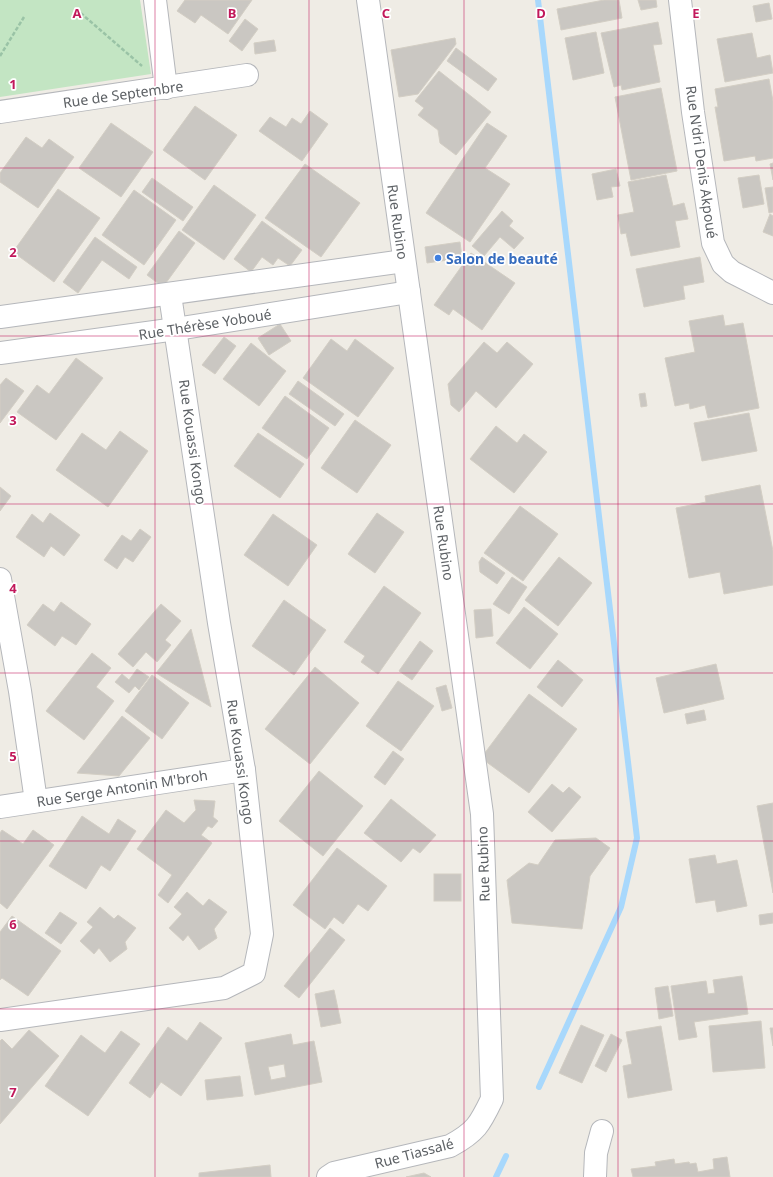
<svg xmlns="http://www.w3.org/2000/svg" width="773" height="1177" font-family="'Noto Sans',sans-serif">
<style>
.green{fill:#c3e5c3}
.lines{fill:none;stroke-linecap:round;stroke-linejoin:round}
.stream{stroke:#a8d8fc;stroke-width:6}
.building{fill:#cac7c2;stroke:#d3cec4;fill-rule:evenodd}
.minor-casing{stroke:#b5b7bb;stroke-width:24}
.path{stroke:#9ac3a6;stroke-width:2.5;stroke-dasharray:4 2;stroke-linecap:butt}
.minor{stroke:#fff;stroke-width:22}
.grid{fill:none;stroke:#c2185b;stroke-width:1;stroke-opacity:0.55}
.shop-dot{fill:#3f7fe0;stroke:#fff;stroke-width:1.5}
.labels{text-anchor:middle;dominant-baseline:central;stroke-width:3.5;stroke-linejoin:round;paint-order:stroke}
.street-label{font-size:14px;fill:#5d6165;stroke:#fff}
.shop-label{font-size:14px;font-weight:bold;fill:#366cbe;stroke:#fff;text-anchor:start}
.grid-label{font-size:13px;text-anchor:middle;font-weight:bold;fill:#c2185b;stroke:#fff;stroke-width:3.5;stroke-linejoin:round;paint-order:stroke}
</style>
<rect width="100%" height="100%" fill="#efece5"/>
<path class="green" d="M0 0H140L151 74 0 97Z"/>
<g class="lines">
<g class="stream">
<path d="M538 0 637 838 621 907 539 1087"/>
<path d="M496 1177 506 1156"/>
</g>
</g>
<g class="building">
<path d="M185 0H252L228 34 201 15 195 23 177 11Z"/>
<path d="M604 0H619L622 18 561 30 557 9Z"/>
<path d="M638 0H656L657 7 641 10Z"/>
<path d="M769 3 772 19 756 22 753 6Z"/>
<path d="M245 19 258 29 242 51 229 41Z"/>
<path d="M658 22 662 44 653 45 660 82 622 90 621 85 614 87 601 33Z"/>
<path d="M596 32 604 73 573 80 565 38Z"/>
<path d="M752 33 757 58 770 55 773 73 725 82 717 39Z"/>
<path d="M455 38 456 44 418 94 399 97 391 50Z"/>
<path d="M274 40 276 51 255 54 254 43Z"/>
<path d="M456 48 497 79 488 91 447 61Z"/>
<path d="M439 71 491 112 456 155 440 143 438 130 418 115 424 108 415 101Z"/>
<path d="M769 79 773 101V158L756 161 755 156 724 161 715 107H718L715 89Z"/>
<path d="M661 88 677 171 631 180 615 97Z"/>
<path d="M195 106 237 135 205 180 163 150Z"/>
<path d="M310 111 328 124 302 161 259 131 270 117 286 127 292 118 301 124Z"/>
<path d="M111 123 153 152 121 197 79 168Z"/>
<path d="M487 123 507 136 485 168 510 184 470 242 426 213Z"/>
<path d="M26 137 42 148 49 139 74 157 38 208 0 182V173Z"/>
<path d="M773 163V180L770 164Z"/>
<path d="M305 164 360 203 321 257 265 218Z"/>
<path d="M616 169 620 186 611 187 613 197 597 200 592 174Z"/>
<path d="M666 175 673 206 684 203 688 219 675 221 680 247 631 256 626 233 621 234 618 215 634 212 628 182Z"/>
<path d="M759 175 764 204 743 208 738 178Z"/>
<path d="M152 178 193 207 183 221 142 192Z"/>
<path d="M214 185 256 215 224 260 182 230Z"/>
<path d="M773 187V212L769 213 765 188Z"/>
<path d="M58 189 100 218 54 282 13 252Z"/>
<path d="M134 190 176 220 144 265 102 235Z"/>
<path d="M502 211 513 221 509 226 524 238 514 249 500 237 484 256 472 246Z"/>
<path d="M770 214 773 216V236L763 232Z"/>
<path d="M262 221 302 250 290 266 278 258 273 265 262 257 251 272 234 259Z"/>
<path d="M179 231 195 243 163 287 147 275Z"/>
<path d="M95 237 137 267 129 279 102 260 78 293 63 282Z"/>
<path d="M460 242 462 258 427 263 425 247Z"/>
<path d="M471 253 515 283 482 330 453 309 449 315 434 305Z"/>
<path d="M700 257 704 282 683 286 685 299 644 307 636 269Z"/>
<path d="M723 315 725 326 743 323 759 408 708 418 705 405 690 409 689 403 675 406 665 358 695 352 689 321Z"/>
<path d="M280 324 291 341 269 355 258 338Z"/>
<path d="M224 337 236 346 215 374 202 365Z"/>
<path d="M331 339 347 351 355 339 394 368 358 417 303 378Z"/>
<path d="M484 342 497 353 507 342 533 364 496 408 476 391 459 412 451 405 448 384Z"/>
<path d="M251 343 286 371 259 406 223 379Z"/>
<path d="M76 358 103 378 56 440 17 412 37 385 49 394Z"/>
<path d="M6 378 24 391 0 423V385Z"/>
<path d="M298 381 344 414 335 426 289 394Z"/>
<path d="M645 393 647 406 641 407 639 394Z"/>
<path d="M285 396 329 428 307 459 262 428Z"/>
<path d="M749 413 757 451 702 461 694 423Z"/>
<path d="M355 420 391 445 357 493 321 468Z"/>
<path d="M496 426 517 443 524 434 547 452 514 493 470 459Z"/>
<path d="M120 431 148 451 108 507 56 470 82 433 106 450Z"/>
<path d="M258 433 304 464 280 498 234 466Z"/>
<path d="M760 485 773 551V585L724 594 720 572 689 578 676 508 706 502 705 496Z"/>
<path d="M0 487 11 496 0 511Z"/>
<path d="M520 506 558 534 523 581 484 553Z"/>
<path d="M50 513 80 535 64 556 51 546 44 557 16 537 32 514 43 523Z"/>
<path d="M377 513 404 532 375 573 348 554Z"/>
<path d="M273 514 317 545 288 586 244 555Z"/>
<path d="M140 529 151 537 133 562 125 557 117 569 104 560 122 535 131 541Z"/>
<path d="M482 557 505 573 497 584 480 572 479 562Z"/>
<path d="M559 557 592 583 558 626 525 600Z"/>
<path d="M512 577 527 587 509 614 493 604Z"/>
<path d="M384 586 421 613 378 674 361 662 365 656 344 642Z"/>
<path d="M284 600 326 630 294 675 252 646Z"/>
<path d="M61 602 91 624 76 645 62 636 55 646 27 625 43 604 54 612Z"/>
<path d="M161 604 181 621 165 640 171 645 157 662 146 652 133 667 118 654Z"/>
<path d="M524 607 558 634 530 669 496 643Z"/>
<path d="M491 609 493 636 476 638 474 610Z"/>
<path d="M191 629 211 707 156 673Z"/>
<path d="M420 641 433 651 412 680 399 671Z"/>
<path d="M92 653 111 668 96 687 114 701 84 740 46 711Z"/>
<path d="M558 660 583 680 562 707 537 687Z"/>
<path d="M716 664 724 699 664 713 656 678Z"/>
<path d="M315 667 359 703 310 764 265 729Z"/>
<path d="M137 669 149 677 139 690 135 686 129 693 115 682 122 674 129 680Z"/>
<path d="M152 675 189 703 162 739 125 711Z"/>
<path d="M398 681 434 706 401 751 366 726Z"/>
<path d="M446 685 452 708 442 711 436 688Z"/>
<path d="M529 694 577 729 529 793 481 758Z"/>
<path d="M704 710 706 720 687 724 685 714Z"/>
<path d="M122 716 150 738 119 776 77 773Z"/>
<path d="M393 751 404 759 385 785 374 777Z"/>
<path d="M319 771 363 806 323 856 279 821Z"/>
<path d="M552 784 563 793 569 787 581 797 552 832 528 812Z"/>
<path d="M391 799 436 835 420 853 413 848 401 862 364 833Z"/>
<path d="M194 800 215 801 213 817 218 821 212 828 208 826 201 835 212 843 168 903 158 895 172 875 137 849 166 810 184 823 196 810Z"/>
<path d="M773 803V893L757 806Z"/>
<path d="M82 816 109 834 118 819 136 831 110 871 101 865 86 889 49 866Z"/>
<path d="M2 830 23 844 33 830 54 845 7 909 0 903V833Z"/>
<path d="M596 838 610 848 590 876 582 929 512 923 507 880 529 863 538 865 555 840Z"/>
<path d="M337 848 387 886 368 911 358 904 343 924 334 917 325 929 293 905Z"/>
<path d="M715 855 717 864 737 860 747 906 717 912 715 900 696 903 689 859Z"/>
<rect x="434" y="874" width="27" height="27"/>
<path d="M187 892 203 906 209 899 227 912 214 929 217 938 199 950 188 935 183 941 169 928 182 914 174 907Z"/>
<path d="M100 907 114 919 118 915 136 928 125 942 127 949 110 962 99 948 94 954 80 941 93 927 87 922Z"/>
<path d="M60 912 77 923 61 944 45 933Z"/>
<path d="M773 913V923L760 925 759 915Z"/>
<path d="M12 916 61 951 28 996 2 978 0 980V932Z"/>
<path d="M330 928 345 940 299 998 284 986Z"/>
<path d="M742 976 748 1014 694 1022 697 1037 679 1040 671 986 706 981 708 994 715 993 713 980Z"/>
<path d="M668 986 673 1016 659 1019 655 988Z"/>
<path d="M334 990 341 1023 321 1027 315 994Z"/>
<path d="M761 1021 765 1068 713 1072 709 1026Z"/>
<path d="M200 1022 222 1038 181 1096 161 1082 150 1098 129 1083 168 1027 187 1041Z"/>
<path d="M581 1025 604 1035 582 1083 559 1073Z"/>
<path d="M661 1026 672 1090 628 1098 623 1066 632 1064 626 1032Z"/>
<path d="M770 1028H773V1046Z"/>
<path d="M29 1030 59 1056 0 1124V1041L2 1039 12 1049Z"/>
<path d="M121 1031 140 1044 88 1116 45 1086 81 1035 105 1053Z"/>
<path d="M291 1034 293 1045 314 1041 322 1082 255 1095 245 1043ZM284 1064 286 1077 271 1080 268 1067Z"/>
<path d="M611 1034 622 1040 606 1072 595 1066Z"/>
<path d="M240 1076 243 1096 207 1100 205 1080Z"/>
<path d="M727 1157 730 1177H633L631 1169 656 1166 655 1162 674 1159 675 1164 689 1162 690 1164 696 1163 698 1172 714 1169 713 1159Z"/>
<path d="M270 1165 271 1177H199V1173Z"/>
<path d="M424 1173 431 1177H406Z"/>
</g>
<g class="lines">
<defs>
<g id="minor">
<path d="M155 0 166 88"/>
<path d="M680 0 693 112 713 243 723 264 732 272 773 293"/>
<path d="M0 112 247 75"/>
<path d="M0 317 404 261"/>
<path d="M0 353 176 329 409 292"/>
<path d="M0 579 20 691 36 801"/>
<path d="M0 807 244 770"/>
<path d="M0 1020 224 988 254 973 262 934 244 770 219 623 170 295"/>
<path d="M328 1177 334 1173 450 1146C476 1132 480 1124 492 1099L482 814 368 0"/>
<path d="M595 1177 596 1153 602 1131"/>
</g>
</defs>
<use href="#minor" class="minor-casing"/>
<g class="path">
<path d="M76 9 142 66"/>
<path d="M0 56 24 17"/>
</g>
<use href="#minor" class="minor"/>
</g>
<path class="grid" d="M155 0V1177M309 0V1177M464 0V1177M618 0V1177M0 168H773M0 336H773M0 504H773M0 673H773M0 841H773M0 1009H773"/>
<circle class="shop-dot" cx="438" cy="258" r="4"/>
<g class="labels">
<g class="street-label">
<text transform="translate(123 94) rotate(-8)">Rue de Septembre</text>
<text transform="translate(702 162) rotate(82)">Rue N'dri Denis Akpoué</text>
<text transform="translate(398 222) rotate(82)">Rue Rubino</text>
<text transform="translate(205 324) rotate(-9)">Rue Thérèse Yoboué</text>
<text transform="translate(193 442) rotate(82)">Rue Kouassi Kongo</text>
<text transform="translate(444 543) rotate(82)">Rue Rubino</text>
<text transform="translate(241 762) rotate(82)">Rue Kouassi Kongo</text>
<text transform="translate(122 788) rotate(-9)">Rue Serge Antonin M'broh</text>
<text transform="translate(483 864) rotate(-92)">Rue Rubino</text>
<text transform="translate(414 1153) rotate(-15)">Rue Tiassalé</text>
</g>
<g class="shop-label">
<text x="446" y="258">Salon de beauté</text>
</g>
</g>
<g class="grid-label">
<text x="77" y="18">A</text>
<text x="232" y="18">B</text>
<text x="386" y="18">C</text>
<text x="541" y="18">D</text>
<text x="696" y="18">E</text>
<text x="13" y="89">1</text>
<text x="13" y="257">2</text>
<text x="13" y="425">3</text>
<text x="13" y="593">4</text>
<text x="13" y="761">5</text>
<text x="13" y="929">6</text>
<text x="13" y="1097">7</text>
</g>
</svg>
